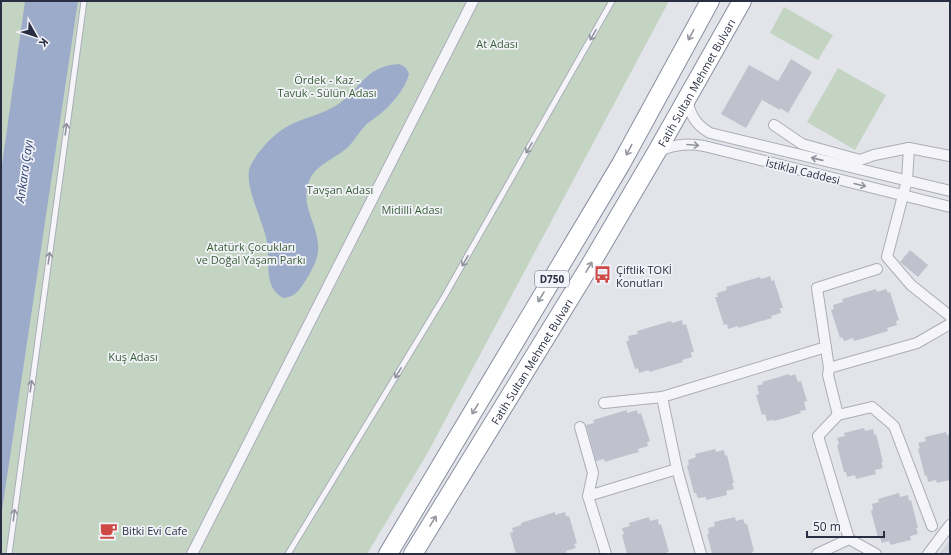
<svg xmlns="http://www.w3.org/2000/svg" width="951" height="555" font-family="'Open Sans',sans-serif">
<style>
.built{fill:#d4d6df}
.park{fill:#c4d4c3}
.water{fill:#9dabca}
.building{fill:#bfc2cd}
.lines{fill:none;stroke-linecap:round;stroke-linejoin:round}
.lane-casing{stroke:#abadb8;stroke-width:7}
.street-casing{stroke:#abadb8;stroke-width:12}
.highway-casing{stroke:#898ea1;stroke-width:20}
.lane{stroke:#f5f5f9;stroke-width:5}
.street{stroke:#f5f5f9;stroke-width:10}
.highway{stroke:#fff;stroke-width:18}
.oneway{stroke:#90929e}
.oneway2{stroke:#9496a0}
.labels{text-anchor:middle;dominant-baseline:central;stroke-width:3.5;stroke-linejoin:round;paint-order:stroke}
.shield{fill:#f2f3f8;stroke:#666979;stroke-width:1}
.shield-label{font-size:10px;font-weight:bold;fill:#2a2e42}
.park-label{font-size:11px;fill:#385e37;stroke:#f2f3f8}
.street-label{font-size:11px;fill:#2a2e42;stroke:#f2f3f8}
.poi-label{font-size:11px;fill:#2a2e42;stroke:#f2f3f8;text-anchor:start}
.water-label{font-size:12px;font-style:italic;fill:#334677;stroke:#f2f3f8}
</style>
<rect width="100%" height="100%" fill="#e2e4ea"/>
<path class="built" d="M950 539V554H939Z"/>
<g class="park">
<path d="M1 1H669L427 454 367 554H1Z"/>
<path d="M784 7 833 35 818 60 770 33Z"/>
<path d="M838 68 886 95 855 150 807 122Z"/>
</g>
<g class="water">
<path d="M25 1H78L1 517V172Z"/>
<path d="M398 64C404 65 407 68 409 74 405 90 391 105 379 115 374 119 368 122 364 127 358 133 354 142 347 148 336 158 317 164 310 179 299 204 316 220 318 244 320 257 311 272 304 283 298 292 294 297 283 298 280 296 276 293 274 290 265 277 270 257 267 242 264 223 243 184 250 167 257 151 276 131 292 124 307 117 323 114 337 105 361 89 364 67 398 64Z"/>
</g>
<g class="building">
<path d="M791 59 812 72 788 113 780 108V110L762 100 746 128 721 114 749 65 778 81Z"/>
<path d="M910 250 928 265 918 277 900 262Z"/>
<path d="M770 276 772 281 774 280 783 308H780L781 313 771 316 772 318 738 328V326L728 329 727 324 724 325 715 297H718L717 293 727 290 726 287 746 281 760 277 761 279Z"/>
<path d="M876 289 877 292 886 289 888 293 890 292 899 320 896 321 897 325 887 328 888 331 868 337 854 341 853 338 844 341 842 337 840 338 831 310 834 309 833 305 843 302 842 299Z"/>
<path d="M682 320 683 325 686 324 694 352H691L692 357 682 360 683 362 649 372V370L639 373 638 368 635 369 626 341H629L628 336 638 334 637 331 671 321 672 323Z"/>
<path d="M789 374 790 376 795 374 798 382 801 381 807 401 804 402 806 410 800 411 801 413 788 417 774 421 773 420 767 421 765 414 762 415 756 395 759 394 757 386 763 384 762 382Z"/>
<path d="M627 410V413L637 410 638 414 641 413 650 441 647 442 648 446 638 449 639 452 614 459 605 462 604 459 596 461 586 425 594 423 593 420Z"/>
<path d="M864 428 865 431 873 429 874 435 876 434 883 462H881L883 468 875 470 876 474 856 479 855 475 847 477 846 472H844L837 445 839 444 837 438 845 436 844 433Z"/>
<path d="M946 432 947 435 950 434V480L937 483 936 480 928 482 927 476H925L918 449 920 448 918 443 926 441 925 437Z"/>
<path d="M715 449 716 452 724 450 725 456 727 455 734 483H732L734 489 726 491 727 495 706 500V497L698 498 696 493H694L687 466 689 465 688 460 696 457 695 454Z"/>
<path d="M899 493 900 497 908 495 909 501 911 500 918 528H916L918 534 910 536 911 540 890 545 889 541 882 543 880 538H878L871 511 873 510 872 504 879 502 878 499Z"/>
<path d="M555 512V515L565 512 566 516H569L577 543 574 544 576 548 566 551 567 554H516L510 533 513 532 512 528 521 525V523Z"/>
<path d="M649 517 650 521 658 519 659 525 661 524 669 552H667V554H627L622 535 624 534 622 528 630 526 629 523Z"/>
<path d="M735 517 736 521 743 519 745 524H747L754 551 752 552V554H712L707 534H709L708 528 715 526 714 522Z"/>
</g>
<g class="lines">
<defs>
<g id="lane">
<path d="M9 554 84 1"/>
<path d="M288 554 444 297 612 1"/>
</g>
<g id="street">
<path d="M687 99C690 115 696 125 710 133L950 191"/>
<path d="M774 125 802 144 860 160 874 155 909 148 950 156"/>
<path d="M909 148 907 180 887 257 911 285 950 316"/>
<path d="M658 152C673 144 688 143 704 146L950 207"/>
<path d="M829 368 917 343 950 324"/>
<path d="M662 397 677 469 701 554"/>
<path d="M604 403 662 397 826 347"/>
<path d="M838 415 828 375 829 368 817 288 877 269"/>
<path d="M580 427 593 473 588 496"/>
<path d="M192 554 473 1"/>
<path d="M606 554 588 496 677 469"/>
<path d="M817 554 849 539"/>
<path d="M876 554 849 539 818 436 838 415 872 407 894 426 932 526"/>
<path d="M928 554 950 525"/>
</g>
<g id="highway">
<path d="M388 554 621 164 710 1"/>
<path id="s1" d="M413 554 589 267 656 153 742 1"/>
</g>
</defs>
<use href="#lane" class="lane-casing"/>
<use href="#street" class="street-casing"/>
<use href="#highway" class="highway-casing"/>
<use href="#lane" class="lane"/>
<use href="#street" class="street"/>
<use href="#highway" class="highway"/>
</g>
<defs><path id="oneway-shaft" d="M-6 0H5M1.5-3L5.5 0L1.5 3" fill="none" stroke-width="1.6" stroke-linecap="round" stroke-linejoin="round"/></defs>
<g class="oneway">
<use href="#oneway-shaft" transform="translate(593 35) rotate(120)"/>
<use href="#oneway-shaft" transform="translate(66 129) rotate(-82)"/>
<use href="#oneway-shaft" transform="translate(693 145) rotate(5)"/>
<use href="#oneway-shaft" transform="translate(529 148) rotate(120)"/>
<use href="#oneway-shaft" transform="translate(817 159) rotate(-167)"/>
<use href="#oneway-shaft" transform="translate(860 185) rotate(14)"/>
<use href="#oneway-shaft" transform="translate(49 258) rotate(-82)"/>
<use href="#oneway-shaft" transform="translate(465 261) rotate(120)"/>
<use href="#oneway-shaft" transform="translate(398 373) rotate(121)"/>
<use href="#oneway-shaft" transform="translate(31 386) rotate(-82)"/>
<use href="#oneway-shaft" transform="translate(14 515) rotate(-83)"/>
</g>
<g class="oneway2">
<use href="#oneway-shaft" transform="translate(691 35) rotate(118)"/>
<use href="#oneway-shaft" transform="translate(629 150) rotate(118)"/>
<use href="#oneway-shaft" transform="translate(589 267) rotate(-59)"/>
<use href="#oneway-shaft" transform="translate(541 297) rotate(121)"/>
<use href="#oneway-shaft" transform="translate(475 409) rotate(121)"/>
<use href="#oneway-shaft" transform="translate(433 521) rotate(-58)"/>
</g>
<defs>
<symbol id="bus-bare" viewBox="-9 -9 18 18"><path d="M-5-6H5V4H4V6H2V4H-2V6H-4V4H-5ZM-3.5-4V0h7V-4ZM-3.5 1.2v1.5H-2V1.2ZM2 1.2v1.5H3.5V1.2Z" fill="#cf4a47" stroke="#f2f3f8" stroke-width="2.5" paint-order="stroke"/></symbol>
<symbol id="cafe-bare" viewBox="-9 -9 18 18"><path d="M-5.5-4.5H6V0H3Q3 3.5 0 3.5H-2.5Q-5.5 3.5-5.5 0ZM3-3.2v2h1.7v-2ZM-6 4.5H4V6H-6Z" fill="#cf4a47" stroke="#f2f3f8" stroke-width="2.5" paint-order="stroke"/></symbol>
</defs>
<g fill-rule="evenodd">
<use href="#bus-bare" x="590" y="262" width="25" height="25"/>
<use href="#cafe-bare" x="96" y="518" width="25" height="25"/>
</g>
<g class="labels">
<rect class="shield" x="535" y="271" width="34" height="16" rx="3"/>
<g class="shield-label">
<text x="552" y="279">D750</text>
</g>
<g class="park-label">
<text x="497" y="43">At Adası</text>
<text x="327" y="79">Ördek - Kaz -<tspan x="327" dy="13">Tavuk - Sülün Adası</tspan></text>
<text x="340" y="189">Tavşan Adası</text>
<text x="412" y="209">Midilli Adası</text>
<text x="251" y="246">Atatürk Çocukları<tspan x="251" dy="13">ve Doğal Yaşam Parkı</tspan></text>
<text x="133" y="356">Kuş Adası</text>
</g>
<g class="street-label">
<text stroke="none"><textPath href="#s1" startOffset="550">Fatih Sultan Mehmet Bulvarı</textPath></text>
<text transform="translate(803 171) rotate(14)">İstiklal Caddesi</text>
<text stroke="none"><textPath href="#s1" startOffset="226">Fatih Sultan Mehmet Bulvarı</textPath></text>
</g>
<g class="poi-label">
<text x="616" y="269">Çiftlik TOKİ<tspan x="616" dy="13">Konutları</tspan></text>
<text x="122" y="530">Bitki Evi Cafe</text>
</g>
<g class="water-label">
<text transform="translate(24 171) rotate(-82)">Ankara Çayı</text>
</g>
</g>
<rect width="951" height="555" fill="none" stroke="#2a2e42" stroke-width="4"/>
<g transform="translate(36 36) rotate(129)" stroke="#f2f3f8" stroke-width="3" paint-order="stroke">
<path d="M0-3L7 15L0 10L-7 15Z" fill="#2a2e42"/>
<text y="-6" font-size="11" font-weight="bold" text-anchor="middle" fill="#2a2e42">K</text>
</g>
<path d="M807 531v6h77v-6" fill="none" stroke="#2a2e42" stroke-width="2"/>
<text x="813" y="531" font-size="12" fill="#2a2e42" stroke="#f2f3f8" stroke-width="3" paint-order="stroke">50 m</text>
</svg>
